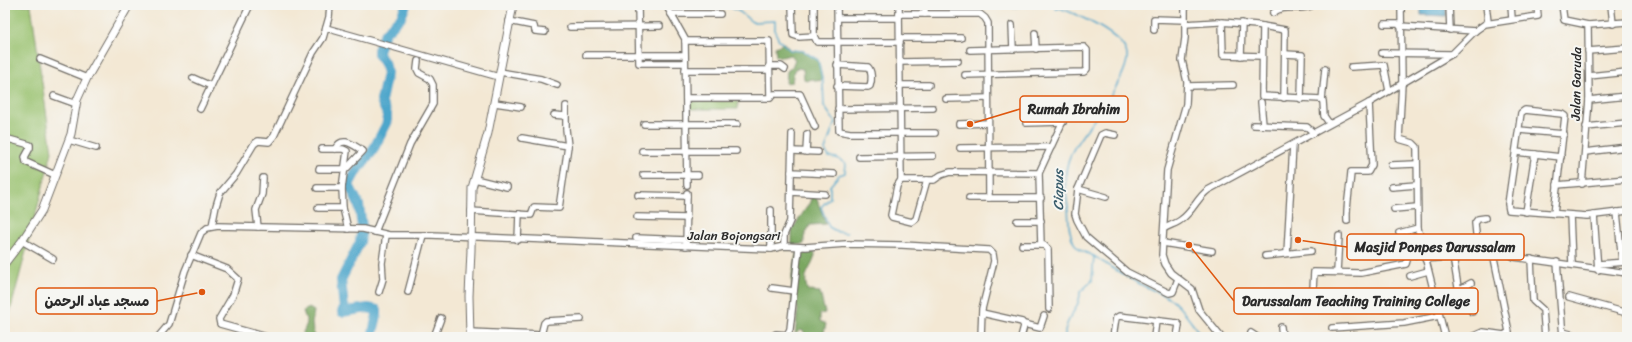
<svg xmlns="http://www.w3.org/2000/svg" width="1632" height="342" font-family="Sriracha,'Playpen Sans Arabic',sans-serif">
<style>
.green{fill:#98c16d;stroke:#62764c}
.forest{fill:#7aa760;stroke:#526946}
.water{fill:#4ea6cb;stroke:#3c687b}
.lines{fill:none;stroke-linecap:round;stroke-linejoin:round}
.stream{stroke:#4ea6cb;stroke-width:1.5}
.canal{stroke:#4ea6cb;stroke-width:5.5}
.river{stroke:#4ea6cb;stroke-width:10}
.minor-casing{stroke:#716d66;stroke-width:8}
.tertiary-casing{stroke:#716d66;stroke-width:9}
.minor{stroke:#fff;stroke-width:5.5}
.tertiary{stroke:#fff;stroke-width:7}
.labels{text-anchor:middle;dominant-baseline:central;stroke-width:4;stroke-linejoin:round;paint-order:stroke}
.street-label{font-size:13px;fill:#2b2b2b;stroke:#f6f6f2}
.water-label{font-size:14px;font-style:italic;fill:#395c6b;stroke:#f6f6f2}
.leader{fill:none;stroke:#df570e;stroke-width:1.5}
.callout-dot{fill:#df570e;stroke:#f6f6f2;stroke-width:1.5}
.callout{fill:#f6f6f2;stroke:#df570e;stroke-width:1.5}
.callout-label{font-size:14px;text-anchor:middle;font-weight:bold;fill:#2b2b2b}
</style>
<rect width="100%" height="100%" fill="#f6f6f2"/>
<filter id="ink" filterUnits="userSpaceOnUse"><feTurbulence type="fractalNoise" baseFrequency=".025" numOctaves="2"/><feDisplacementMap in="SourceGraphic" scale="8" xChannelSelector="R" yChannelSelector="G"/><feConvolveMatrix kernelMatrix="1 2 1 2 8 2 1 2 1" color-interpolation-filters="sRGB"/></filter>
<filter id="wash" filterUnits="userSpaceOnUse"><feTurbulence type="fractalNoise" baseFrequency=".012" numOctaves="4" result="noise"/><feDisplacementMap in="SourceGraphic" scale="16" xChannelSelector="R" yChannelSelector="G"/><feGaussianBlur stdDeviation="0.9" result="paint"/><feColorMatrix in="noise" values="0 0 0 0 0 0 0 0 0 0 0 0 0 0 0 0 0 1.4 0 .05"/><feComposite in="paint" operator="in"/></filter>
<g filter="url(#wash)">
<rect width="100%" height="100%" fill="#f3e8d4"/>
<g class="green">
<path d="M5 5H31L52 152 5 331Z"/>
<path d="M689 101H738V109H690Z"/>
</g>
<g class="forest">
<path d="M784 43 790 50 803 51 818 60 822 78 820 81 811 79 806 81 804 79 803 69 797 68 794 70 792 82 786 83 787 71 792 67 795 59 790 55 782 57 776 56 775 47Z"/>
<path d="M815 194 826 224 810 225 804 237V244L792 245V230L810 202 811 197Z"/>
<path d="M798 252H814L815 255C812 270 801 273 808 291L820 292 825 313 820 314V321L826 324 823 337H805L804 331 801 330 795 334 798 308 792 305V274Z"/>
<path d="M309 308 314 311 312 323 314 337H301L307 323 303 311Z"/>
</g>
<path class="water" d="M1421 5H1446V16L1421 15Z"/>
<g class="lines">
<g class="stream">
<path d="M726 5 740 12 752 22 775 21V32L779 40 790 50 803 51 818 60 823 83 824 106 835 122 825 150 829 157 837 158 846 164 845 173 839 175 830 186V198L821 207 829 227 838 232 847 233"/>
<path d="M997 5 1016 7 1027 5"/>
<path d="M1055 5 1057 7C1074 13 1125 35 1127 55 1129 70 1108 100 1100 112 1090 126 1078 138 1071 154 1063 171 1065 189 1068 207 1069 219 1068 232 1074 243 1079 252 1087 252 1095 257 1111 267 1126 277 1142 285 1152 290 1163 294 1172 300 1185 311 1192 325 1203 337"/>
<path d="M1065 337C1063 320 1081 308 1080 292L1092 281 1094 256"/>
</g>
<path class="canal" d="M1057 5V7"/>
<path class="river" d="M372 337 377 315V310L368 308 342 312 344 308 341 280 360 242 362 227 359 205 349 185 357 170 372 152 387 123V114L381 101 387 73 384 62 378 54V50L385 33 401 17 406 5"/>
</g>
</g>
<g filter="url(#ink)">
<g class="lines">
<defs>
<g id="minor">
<path d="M638 5 639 63H685"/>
<path d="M666 5 685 39 687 185"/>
<path d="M792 5 793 35 799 37 814 36"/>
<path d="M814 5V36L817 42H900"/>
<path d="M837 5 839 131 850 133H935"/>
<path d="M899 5 901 180 897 186 891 215 892 217 912 222 916 219 927 180"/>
<path d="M925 5V14"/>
<path d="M1185 5V38L1182 60 1187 82 1186 104 1167 170 1162 255 1165 264 1171 273 1192 289 1199 310 1221 337"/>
<path d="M1401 5 1402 83 1399 139 1413 143 1417 147 1418 228 1445 337"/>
<path d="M1449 5 1450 30"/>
<path d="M1486 5 1488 22"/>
<path d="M1511 5 1512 19"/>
<path d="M1562 5 1564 20 1588 25"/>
<path d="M1611 5 1613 24"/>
<path d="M1273 13C1285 3 1301 12 1313 5"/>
<path d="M671 14H720"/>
<path d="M899 14H980L985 18 988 23 989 198"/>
<path d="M838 18H899"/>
<path d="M509 21 534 26 535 31 545 32"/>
<path d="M1185 24 1218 22"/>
<path d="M1384 24H1400"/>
<path d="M1012 25 1013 49"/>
<path d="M1263 26 1262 96 1321 99 1323 101 1324 116 1329 123"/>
<path d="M1400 26 1475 31"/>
<path d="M570 27 660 26"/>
<path d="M326 28 499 77"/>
<path d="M1154 30V19L1185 20"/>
<path d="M1035 33 1036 49"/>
<path d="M900 38H961"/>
<path d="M685 41H769L770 98"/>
<path d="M1588 51 1627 48"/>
<path d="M1382 53 1452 54"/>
<path d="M1285 54 1302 55 1301 99"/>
<path d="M586 55H685"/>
<path d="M1241 56 1242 23"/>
<path d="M1262 56 1223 55 1222 22 1257 25 1285 30 1284 98"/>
<path d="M40 59 87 78"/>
<path d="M900 62 958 61"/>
<path d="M837 65 868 67C872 71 872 80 870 86L868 87 837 86"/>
<path d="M769 66H781L785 69"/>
<path d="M1351 67 1384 65 1389 91"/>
<path d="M685 70H769"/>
<path d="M500 72 541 79 557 85"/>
<path d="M965 75 1084 72 1087 69V50L1084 47 970 50"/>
<path d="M1589 76 1627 72"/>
<path d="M193 78 211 86"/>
<path d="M900 85H929"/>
<path d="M1187 86 1233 85"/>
<path d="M54 96 76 104"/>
<path d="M686 98H770L774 94H800L815 127"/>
<path d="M946 99 988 98"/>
<path d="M1322 100 1325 69"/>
<path d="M1589 100 1627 96"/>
<path d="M1261 102 1263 125"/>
<path d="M495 103 521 107"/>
<path d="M566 106V129L568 146"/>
<path d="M200 109 250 5"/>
<path d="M838 109 933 108"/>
<path d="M554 115 565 116"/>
<path d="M1026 123 1063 122"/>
<path d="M644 124H737"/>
<path d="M959 124 988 123"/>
<path d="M1254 125 1307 127 1314 133"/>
<path d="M1586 127 1627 123"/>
<path d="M1519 130 1564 134"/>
<path d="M1115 135 1105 133 1101 135 1078 189 1075 214 1077 220 1086 237 1127 272 1169 293 1173 292 1178 279"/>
<path d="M5 138 30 145V148L25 157 26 162 55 175"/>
<path d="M69 140 96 148"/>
<path d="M960 148 1051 147"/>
<path d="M322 149H343L347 151 342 188 343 208"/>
<path d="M642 151H736"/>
<path d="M792 151 818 152"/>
<path d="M806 152 807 134"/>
<path d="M1516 152 1561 157"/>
<path d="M1585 152 1627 147"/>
<path d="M859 157 933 156"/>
<path d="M1391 165 1416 164"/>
<path d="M319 169H346L363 151C353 145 342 135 335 149"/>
<path d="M791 172 834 174"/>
<path d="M643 175H698"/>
<path d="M475 179 507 187"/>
<path d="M901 180H934L941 175 950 172 1039 173"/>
<path d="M1582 184 1589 100 1588 25 1627 22"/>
<path d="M1557 185 1627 179"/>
<path d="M1392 187 1416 185"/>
<path d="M317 188H342"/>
<path d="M1078 189 1106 197"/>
<path d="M791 192 825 194"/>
<path d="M638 195 687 196V193"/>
<path d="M969 198H1041"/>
<path d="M318 208H343L348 229"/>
<path d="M1394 209 1417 207"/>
<path d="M471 211 531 215 534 207 559 208 568 146 522 138"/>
<path d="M1526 212 1535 154"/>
<path d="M1617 212 1622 262"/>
<path d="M1554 214 1565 116 1562 114 1525 110 1521 113 1508 204 1509 210 1587 216 1627 211"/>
<path d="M1570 215 1572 264"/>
<path d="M1594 215 1598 270"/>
<path d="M637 217 687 218"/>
<path d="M1017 221H1041"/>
<path d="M1347 221C1346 205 1350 189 1351 172H1368L1372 165 1369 103"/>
<path d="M212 226 216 206 220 193 236 174 254 144 258 141 269 142 274 136 313 53 323 38 329 17 330 5"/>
<path d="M258 227 256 210 262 194 263 178"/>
<path d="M1165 228C1170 225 1178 223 1182 219 1193 211 1197 198 1208 190L1369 103 1452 54 1475 31 1485 24 1538 16 1537 5"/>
<path d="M375 232 410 144 433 104V85L430 79 419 73 417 69 418 61"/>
<path d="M1399 233 1418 228"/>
<path d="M636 238 686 240"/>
<path d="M518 240 519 214"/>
<path d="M22 241 53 259"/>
<path d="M1163 243 1212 251"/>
<path d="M1022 245H1044L1048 249 1049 309"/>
<path d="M1041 245 1039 173 1068 110"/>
<path d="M1440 245 1476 241"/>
<path d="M686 246 687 196"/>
<path d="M784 246V235L790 221 792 134"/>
<path d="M771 249V210"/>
<path d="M1287 253 1293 145"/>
<path d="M1478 254 1475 223 1478 219 1485 218"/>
<path d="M191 255 227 269 238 279 233 295 219 319 220 324 267 337"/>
<path d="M1265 256 1311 251"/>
<path d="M1453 256 1458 287 1467 293 1472 312"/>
<path d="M1425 259 1507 252 1514 257 1627 273"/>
<path d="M1531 259 1533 301 1543 310 1545 337"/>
<path d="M1557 262 1563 337"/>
<path d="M1598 264 1627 262"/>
<path d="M1337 272 1339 236"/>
<path d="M1410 276 1428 271"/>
<path d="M772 288 794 291"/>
<path d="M1313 289 1314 272 1361 273 1406 264 1408 257 1423 253"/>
<path d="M1460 289 1471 283"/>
<path d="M379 292 383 279 382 263 386 235"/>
<path d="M408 292 423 235"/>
<path d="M1569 297 1627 313"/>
<path d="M1410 299 1433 293"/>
<path d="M982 313 1022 322 1024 326 1021 337"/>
<path d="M1024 324 1040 328 1044 316"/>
<path d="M1281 327 1282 337"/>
<path d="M1332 328 1404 323 1439 316"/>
<path d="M470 332 541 335 544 323 546 321 581 319"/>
<path d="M1563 332 1582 337"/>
<path d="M1251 333 1257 337"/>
<path d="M158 337 169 324 185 271 201 233 207 228 218 226 363 229 389 235H431L771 249 784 246 805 247 846 244 902 245 989 250 993 254 994 261 982 309 981 337"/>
<path d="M434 337 441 318"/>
<path d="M771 337 776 334 787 335 790 329 799 247"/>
<path d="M1113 337 1116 318 1119 316 1177 323 1179 325 1177 337"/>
<path d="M1154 337 1156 321"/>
<path d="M1472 337 1483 332 1504 335 1509 332 1493 253"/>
</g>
<g id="tertiary">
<path d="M5 263 22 241 42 210 71 134 77 100 87 78 129 5"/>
<path d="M470 337 469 296 471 250 472 188 488 133 513 5"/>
</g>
</defs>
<use href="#minor" class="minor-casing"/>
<use href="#tertiary" class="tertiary-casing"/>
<use href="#minor" class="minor"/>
<use href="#tertiary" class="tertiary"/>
</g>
</g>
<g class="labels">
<g class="street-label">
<text transform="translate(1576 84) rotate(-89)">Jalan Garuda</text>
<text x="734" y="235">Jalan Bojongsari</text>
</g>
<g class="water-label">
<text transform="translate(1058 190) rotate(-90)">Ciapus</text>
</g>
</g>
<path class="leader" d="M970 124L1020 109M1298 240L1347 247M1189 245L1234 301M202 292L157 301"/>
<g class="callout-dot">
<circle cx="970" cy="124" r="4"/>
<circle cx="1298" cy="240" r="4"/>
<circle cx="1189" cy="245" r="4"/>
<circle cx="202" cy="292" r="4"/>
</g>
<g class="callout">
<rect x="1020" y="96" width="108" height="26" rx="4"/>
<rect x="1347" y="234" width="177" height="26" rx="4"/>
<rect x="1234" y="288" width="244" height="26" rx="4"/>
<rect x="36" y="288" width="121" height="26" rx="4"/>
</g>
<g class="callout-label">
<text x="1074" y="114">Rumah Ibrahim</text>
<text x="1435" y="252">Masjid Ponpes Darussalam</text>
<text x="1356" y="306">Darussalam Teaching Training College</text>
<text x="97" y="306">مسجد عباد الرحمن</text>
</g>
<rect width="1632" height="342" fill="none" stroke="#f6f6f2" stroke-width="20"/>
</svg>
